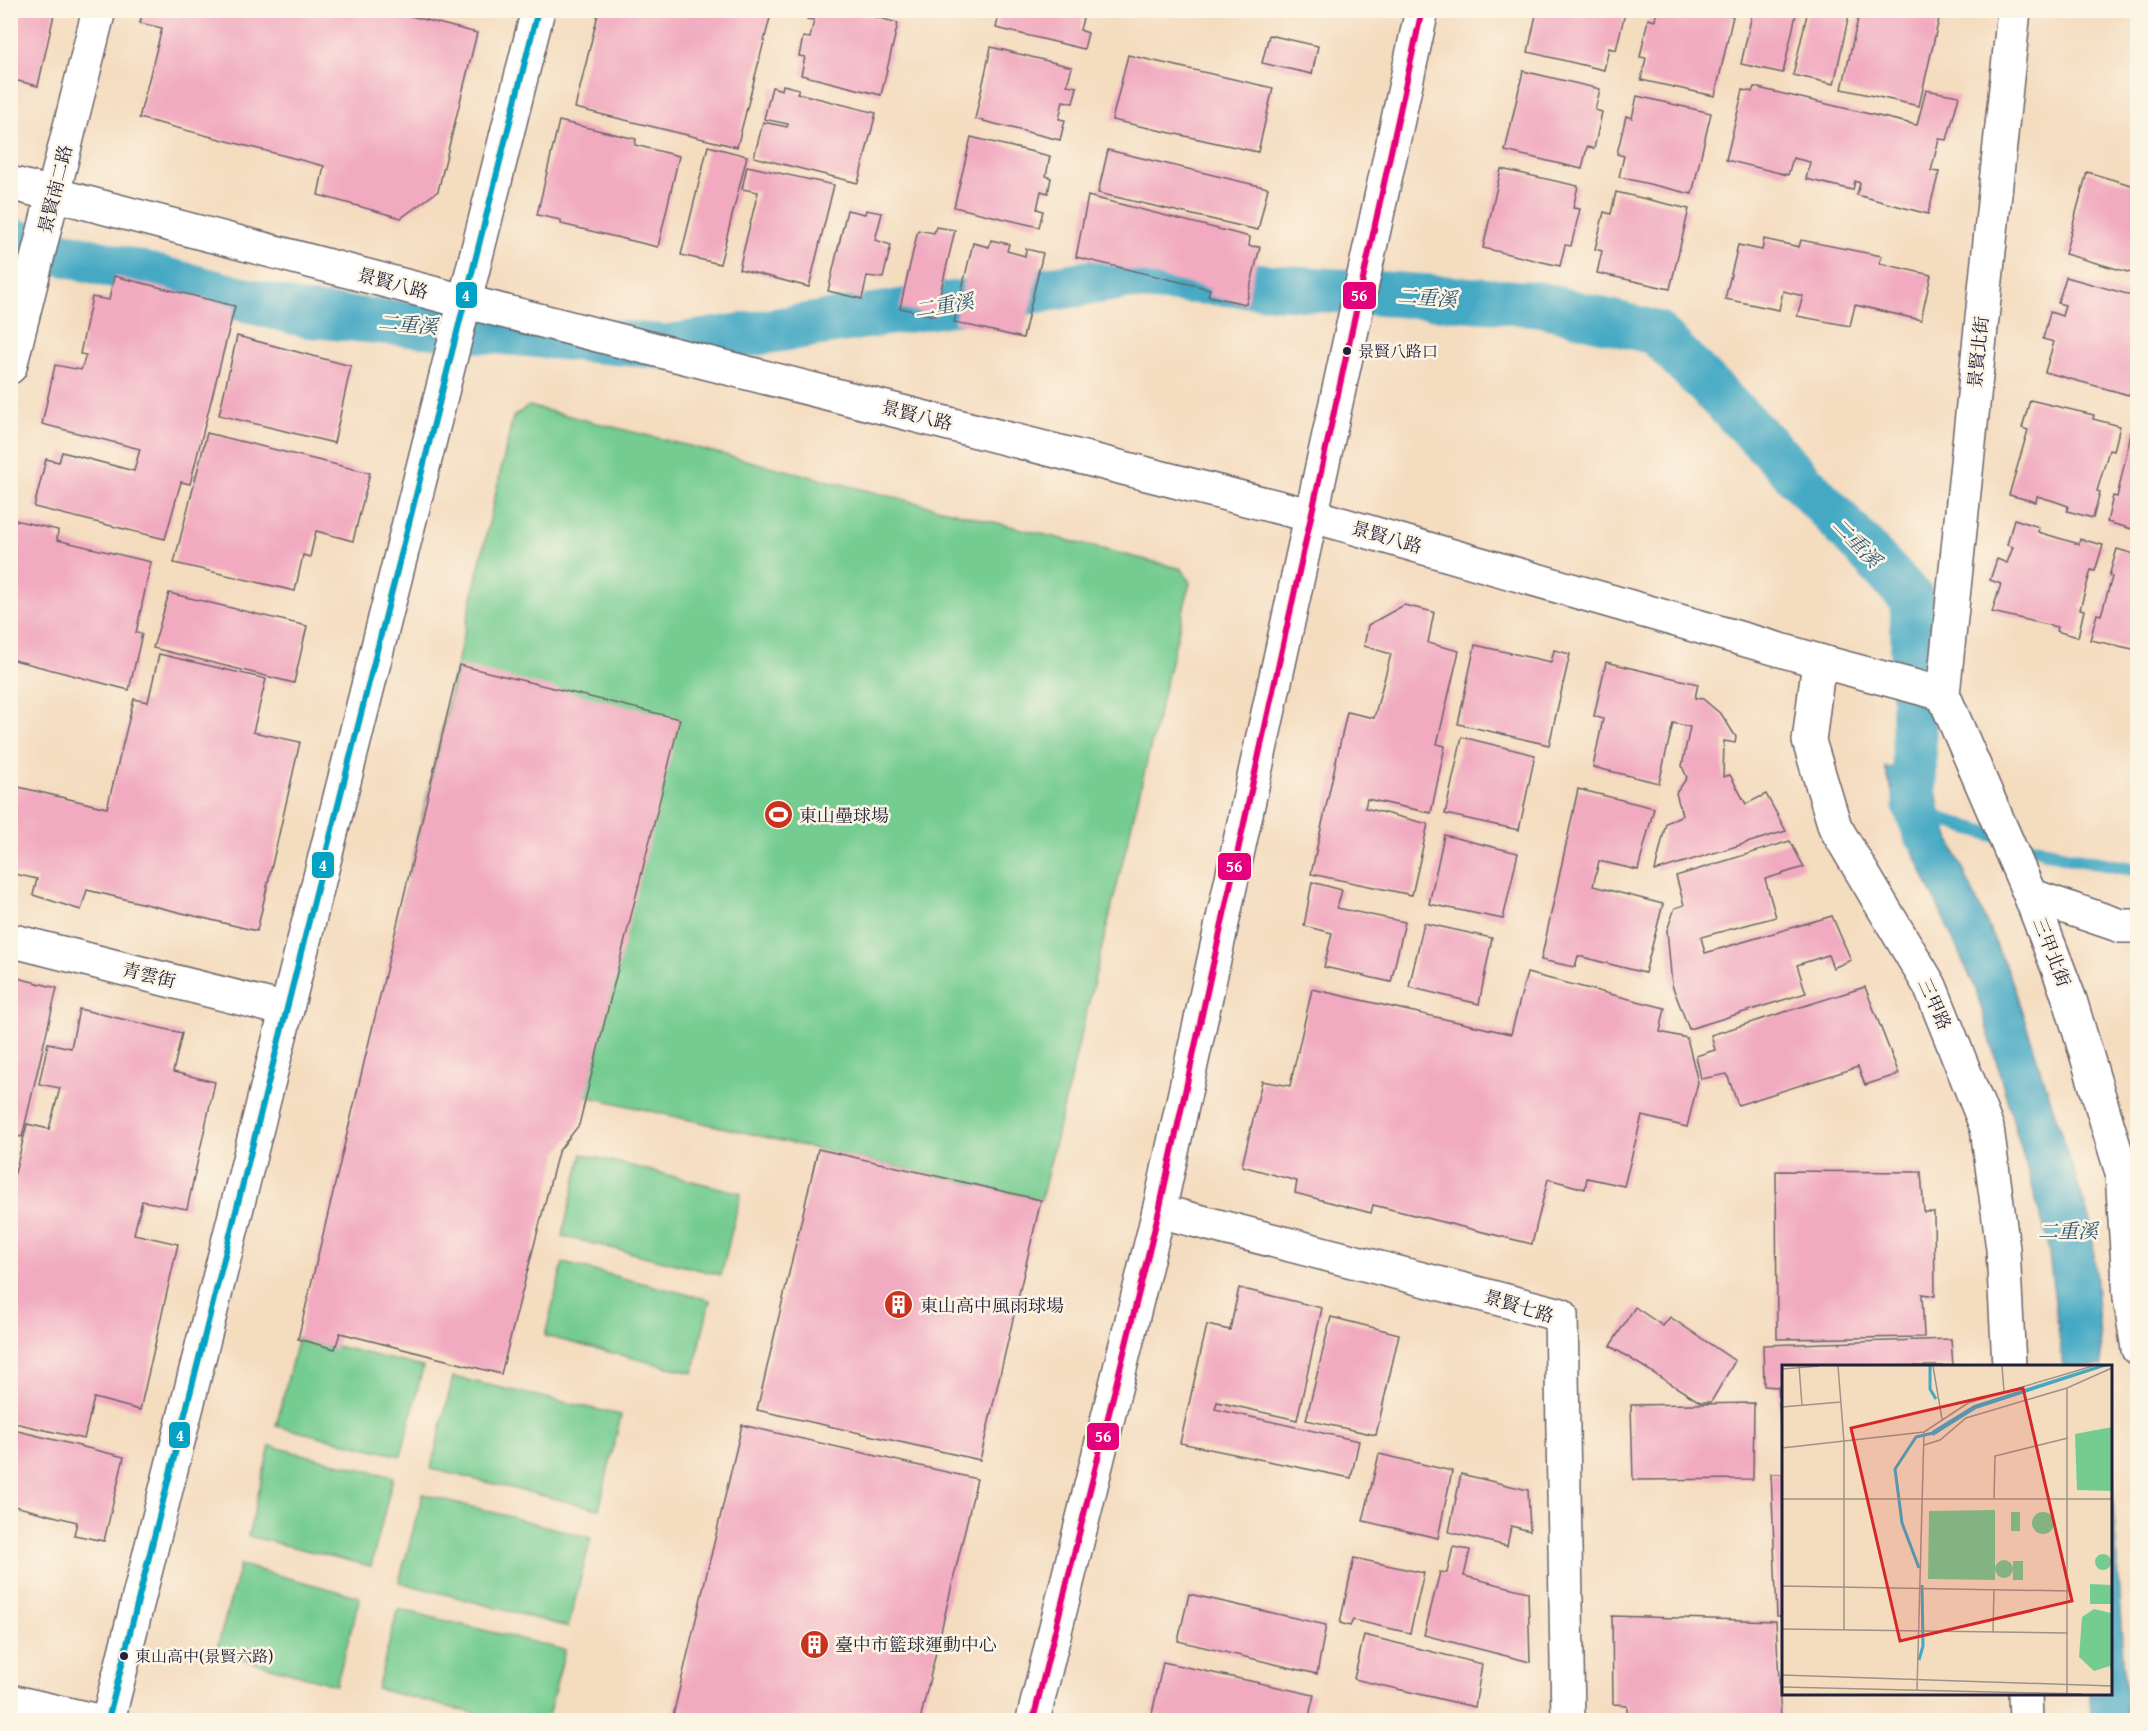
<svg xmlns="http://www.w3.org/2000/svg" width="2148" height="1731" font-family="'Gentium Book Plus','Noto Serif TC',serif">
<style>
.green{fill:#75cc91;stroke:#4c7766;stroke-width:1.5}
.water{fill:#44a9c4;stroke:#336680;stroke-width:1.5}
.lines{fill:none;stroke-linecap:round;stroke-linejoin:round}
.stream{stroke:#44a9c4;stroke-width:14}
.canal{stroke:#44a9c4;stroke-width:45}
.building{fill:#f1aac0}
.minor-casing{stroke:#6c6369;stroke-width:36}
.minor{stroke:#fff;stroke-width:33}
.bus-1-casing{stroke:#fcf5e5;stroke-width:10}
.bus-2-casing{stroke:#fcf5e5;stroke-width:10}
.bus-1{stroke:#e5007d;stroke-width:6}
.bus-2{stroke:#02a2c7;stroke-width:6}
.bus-dot{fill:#22223b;stroke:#fcf5e5;stroke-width:2}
.labels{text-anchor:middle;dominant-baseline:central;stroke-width:5;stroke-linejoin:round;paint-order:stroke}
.bus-label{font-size:16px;fill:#22223b;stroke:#fcf5e5;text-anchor:start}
.street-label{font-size:18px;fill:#22223b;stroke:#fcf5e5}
.poi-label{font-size:18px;fill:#22223b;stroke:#fcf5e5;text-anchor:start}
.water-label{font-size:20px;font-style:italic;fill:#305872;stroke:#fcf5e5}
.inset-river{fill:none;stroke:#44a9c4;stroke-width:3}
.inset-road{fill:none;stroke:#a0928a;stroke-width:1.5}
.view{fill:#d62828;fill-opacity:0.15;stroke:#d62828;stroke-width:3}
.inset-edge{fill:none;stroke:#22223b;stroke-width:3}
.line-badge{stroke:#fcf5e5;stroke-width:2}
.badge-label{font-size:16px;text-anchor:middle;font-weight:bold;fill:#fff}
</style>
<rect width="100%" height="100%" fill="#fcf5e5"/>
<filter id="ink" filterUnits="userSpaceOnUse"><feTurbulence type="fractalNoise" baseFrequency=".0167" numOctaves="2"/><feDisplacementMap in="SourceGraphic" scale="12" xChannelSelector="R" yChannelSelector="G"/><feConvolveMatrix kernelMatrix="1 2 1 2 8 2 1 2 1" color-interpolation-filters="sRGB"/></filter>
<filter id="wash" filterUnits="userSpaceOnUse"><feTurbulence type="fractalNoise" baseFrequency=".008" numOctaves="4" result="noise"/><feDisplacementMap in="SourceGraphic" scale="24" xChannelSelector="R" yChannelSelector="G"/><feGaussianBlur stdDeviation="1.35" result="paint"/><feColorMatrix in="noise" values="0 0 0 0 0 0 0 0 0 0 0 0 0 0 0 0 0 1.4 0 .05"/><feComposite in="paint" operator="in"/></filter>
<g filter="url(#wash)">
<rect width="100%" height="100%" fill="#f4dcbf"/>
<g class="green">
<path d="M529 406 1182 569 1190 583 1041 1200 370 1047 513 417Z"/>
<path d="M582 1154 741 1193 721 1275 562 1236Z"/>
<path d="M563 1263 710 1300 693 1373 545 1336Z"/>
<path d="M298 1337 423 1367 401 1456 276 1426Z"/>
<path d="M453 1377 621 1415 599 1509 431 1469Z"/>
<path d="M270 1446 393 1477 371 1566 248 1536Z"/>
<path d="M423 1494 591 1538 568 1627 399 1582Z"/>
<path d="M240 1565 360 1597 336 1685 216 1652Z"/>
<path d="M398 1609 565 1650 547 1720H501L377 1689Z"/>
</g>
<g class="water">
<path d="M1885 767 1933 772 1941 819 2012 981 2092 1228 2102 1366H2063L2047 1239 1976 990 1902 827Z"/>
<path d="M2111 1469 2127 1720H2091L2090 1694H2110Z"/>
</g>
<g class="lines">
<path class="stream" d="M1926 812 1941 819 2065 857 2138 870"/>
<path class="canal" d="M10 240 305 315 666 347 1127 277 1539 304 1656 333 1778 456 1912 599 1915 806 1925 832"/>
</g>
<g id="blocks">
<g class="building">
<path d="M10 10H55L38 86 10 79Z"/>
<path d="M143 10H387L477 33 438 191 401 218 318 195 324 166 139 118 162 28 140 23Z"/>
<path d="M599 10H772L737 147 575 108Z"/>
<path d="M809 10H849L898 23 881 95 801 75 805 57 799 56 803 37 810 38 814 20 807 19Z"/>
<path d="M1000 10H1094L1092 16 1084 14 1080 30 1088 33 1084 49 996 28Z"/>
<path d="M1537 10H1618L1625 13 1616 50 1609 48 1604 70 1528 52Z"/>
<path d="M1657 10H1710L1733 16 1715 96 1641 80 1646 58 1640 57 1648 19 1655 21Z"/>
<path d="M1753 10H1797L1783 73 1741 64Z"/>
<path d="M1808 10H1850L1834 84 1793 75Z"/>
<path d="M1860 10H1941L1919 106 1842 89Z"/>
<path d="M1269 35 1318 46 1312 74 1262 63Z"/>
<path d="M991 47 1072 67 1067 85 1077 87 1073 103 1063 101 1059 119 1065 120 1060 140 975 119Z"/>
<path d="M1128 55 1273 88 1258 152 1112 120Z"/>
<path d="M1523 71 1600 89 1595 110 1602 112 1598 131 1594 149 1587 147 1582 169 1505 151Z"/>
<path d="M783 85 799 89 797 93 876 113 858 183 754 157 763 122 787 127 788 124 764 119 772 87 782 90Z"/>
<path d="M1754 87 1917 125 1926 90 1959 96 1947 140 1939 139 1931 171 1939 172 1928 214 1857 195 1860 183 1855 181 1853 190 1806 179 1810 162 1793 158 1788 175 1726 160 1743 90 1752 92Z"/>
<path d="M1637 96 1711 113 1692 194 1619 177 1624 156 1617 154 1626 116 1632 118Z"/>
<path d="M559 121 636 139 635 145 679 156 658 247 561 224V220L537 215Z"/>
<path d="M971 137 1050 156 1046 176 1051 178 1048 193 1041 191 1037 209 1043 211 1039 227 954 207Z"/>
<path d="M708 146 747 156 720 264 681 255Z"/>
<path d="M1108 150 1268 188 1258 230 1098 193Z"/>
<path d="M747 166 834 185 809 287 739 269 758 192 742 189Z"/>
<path d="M1501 169 1578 186 1573 208 1580 209 1571 246 1565 245 1560 266 1483 248Z"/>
<path d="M2087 172 2138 187V275L2065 254Z"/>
<path d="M1616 192 1689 209 1670 289 1597 273 1602 251 1595 249 1604 212 1611 214Z"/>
<path d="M1088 196 1250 237 1249 246 1260 247 1246 304 1208 296 1210 289 1076 257Z"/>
<path d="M847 210 865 214 866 210 882 213 875 240 891 245 883 278 867 276 862 299 828 291Z"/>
<path d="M936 227 955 230 935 316 900 308 918 230 934 233Z"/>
<path d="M1764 239 1799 247 1801 240 1882 256 1879 263 1931 275 1921 320 1855 305 1850 326 1797 316 1803 296 1783 291 1779 310 1725 299 1738 245 1762 250Z"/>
<path d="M991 240 1009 244 1007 251 1025 256 1026 249 1043 253 1023 338 954 322 973 243 989 247Z"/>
<path d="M114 276 235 306 190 484 181 482 165 539 34 507 46 459 59 462 62 452 134 471 140 449 42 424 55 365 81 370 86 355 80 354 92 297 109 300Z"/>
<path d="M2066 277 2138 297V350L2132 370 2136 371 2129 395 2045 372 2054 342 2043 339 2050 312 2062 316 2065 305 2058 303Z"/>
<path d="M237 336 351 366 334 443 219 415Z"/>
<path d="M2030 400 2094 415 2093 419 2120 426 2114 451 2109 450 2097 491 2100 492 2093 518 2067 511 2068 506 2054 501 2037 496 2036 502 2009 495 2028 430 2022 428Z"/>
<path d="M2132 429 2138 431V522L2135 521 2132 529 2107 522 2113 496 2117 497Z"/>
<path d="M207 433 370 473 353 541 316 531 310 557 303 555 295 591 174 563Z"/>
<path d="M10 519 58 530 57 540 151 562 136 633 142 634 129 690 10 659Z"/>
<path d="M2014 519 2039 527 2038 532 2079 544 2080 539 2103 545 2095 571 2091 570 2080 609 2084 610 2078 637 2056 631 2057 627 1992 612 2001 584 1990 580 1997 559 2007 563 2013 547 2007 545Z"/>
<path d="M2117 549 2138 555V650L2090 640 2097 614 2101 615 2112 577 2109 576Z"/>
<path d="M169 593 307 626 294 683 153 648Z"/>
<path d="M1404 605 1434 612 1428 643 1459 651 1437 744 1445 746 1431 813 1367 799 1365 808 1428 824 1412 895 1311 874 1347 712 1374 718 1391 654 1364 646 1368 625Z"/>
<path d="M1475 645 1551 662 1554 650 1570 654 1549 745 1458 724Z"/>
<path d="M159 654 266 679 253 732 300 742 257 931 87 890 81 910 33 895 37 879 10 873V785L107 808 134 699 148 702Z"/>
<path d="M1606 662 1698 684 1695 698 1703 699 1722 715 1736 737 1735 743 1724 741 1723 777 1730 775 1746 804 1766 794 1786 831 1655 871 1666 823 1682 815 1676 793 1687 778 1682 766 1690 727 1673 723 1659 783 1593 767 1603 719 1594 716Z"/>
<path d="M459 665 680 719 579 1125 558 1152 501 1374 340 1333 335 1349 298 1339Z"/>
<path d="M1462 737 1535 755 1519 830 1445 814Z"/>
<path d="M1578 789 1654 808 1638 870 1599 861 1593 886 1663 904 1645 973 1578 956 1575 967 1541 960Z"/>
<path d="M1444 835 1518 853 1503 919 1429 904Z"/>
<path d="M1790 841 1804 867 1765 879 1776 917 1701 937 1705 953 1832 916 1851 960 1833 968 1828 955 1797 965 1806 993 1689 1029 1672 985 1667 930 1675 908 1684 905 1676 876Z"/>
<path d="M1312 882 1342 890 1337 908 1405 922 1391 982 1324 967 1332 933 1304 926Z"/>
<path d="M1424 923 1492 938 1479 1004 1409 987Z"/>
<path d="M1527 973 1665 1008 1660 1032 1687 1038 1698 1082 1687 1127 1642 1116 1624 1186 1587 1178 1585 1189 1548 1179 1532 1244 1373 1205 1371 1213 1295 1193 1297 1181 1242 1166 1262 1081 1290 1086 1312 989 1511 1034Z"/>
<path d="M10 976 57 988 22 1137 10 1135Z"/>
<path d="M1865 987 1899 1074 1865 1085 1858 1067 1738 1105 1727 1074 1701 1079 1696 1056 1715 1050 1711 1035Z"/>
<path d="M79 1009 182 1033 173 1072 215 1082 187 1209 142 1201 134 1234 178 1244 140 1410 94 1398 84 1439 10 1422V1172L15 1173 27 1124 49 1129 60 1088 39 1084 48 1043 71 1048Z"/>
<path d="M818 1149 1041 1200 980 1460 757 1410Z"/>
<path d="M1776 1171 1921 1172 1924 1212H1934L1935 1296 1922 1294 1924 1337 1777 1339Z"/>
<path d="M1239 1288 1322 1308 1297 1420 1217 1402 1215 1409 1359 1441 1351 1478 1180 1443 1207 1325 1230 1330Z"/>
<path d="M1635 1307 1663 1326 1670 1317 1735 1361 1711 1402H1700L1610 1346Z"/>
<path d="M1331 1317 1399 1334 1376 1435 1306 1420Z"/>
<path d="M1951 1339 1953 1366H1784V1430L1781 1431 1778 1387 1764 1386 1763 1345Z"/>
<path d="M1754 1403 1753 1479 1633 1480 1631 1405Z"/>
<path d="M742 1425 977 1479 920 1720H672Z"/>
<path d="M10 1429 124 1457 104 1541 74 1535 77 1522 10 1505Z"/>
<path d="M1379 1454 1452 1471 1438 1538 1363 1521Z"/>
<path d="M1461 1474 1528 1490 1530 1531 1511 1526 1507 1546 1449 1532Z"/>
<path d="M1771 1474H1784V1616H1777Z"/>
<path d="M1453 1547 1470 1550 1464 1576 1528 1592 1530 1662 1424 1635 1440 1572 1447 1573Z"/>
<path d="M1354 1558 1424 1573 1410 1633 1353 1620 1350 1626 1340 1623Z"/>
<path d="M1189 1594 1326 1625 1317 1674 1178 1641Z"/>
<path d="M1612 1616 1776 1621 1781 1720H1627V1705L1613 1704Z"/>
<path d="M1364 1635 1482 1664 1475 1707 1354 1679Z"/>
<path d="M1163 1662 1314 1695 1308 1720H1181L1152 1714Z"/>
</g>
</g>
</g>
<g filter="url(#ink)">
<use href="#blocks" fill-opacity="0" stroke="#6c6369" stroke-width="1.5"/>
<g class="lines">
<defs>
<g id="minor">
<path d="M10 183 467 302 1313 516 1819 661 1943 694 2030 895 2070 1000 2122 1173 2130 1298 2138 1349"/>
<path d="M10 367 99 10"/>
<path d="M1819 661 1809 741 1835 827 1930 986 1987 1128 2003 1249 2009 1366"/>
<path d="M1943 694 2014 10"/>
<path d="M2030 895 2121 926H2138"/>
<path d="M10 940 287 1010"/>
<path d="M1159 1211 1561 1315 1568 1720"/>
<path d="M2025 1694 2026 1720"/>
<path d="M10 1701 94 1720"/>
<path d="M108 1720 538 10"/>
<path d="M1033 1720 1159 1211 1422 10"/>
</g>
</defs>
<use href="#minor" class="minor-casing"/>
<use href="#minor" class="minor"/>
<defs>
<path id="bus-1" d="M1033 1720 1159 1211 1422 10"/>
<path id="bus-2" d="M108 1720 538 10"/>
</defs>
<use href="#bus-1" class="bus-1-casing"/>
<use href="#bus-2" class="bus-2-casing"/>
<use href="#bus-1" class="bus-1"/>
<use href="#bus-2" class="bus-2"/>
</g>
</g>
<defs>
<symbol id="stadium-disc" viewBox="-11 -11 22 22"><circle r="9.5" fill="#c8321e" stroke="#fcf5e5"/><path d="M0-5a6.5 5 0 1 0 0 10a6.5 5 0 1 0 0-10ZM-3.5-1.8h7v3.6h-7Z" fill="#fff"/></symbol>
<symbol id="building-disc" viewBox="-11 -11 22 22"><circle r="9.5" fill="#c8321e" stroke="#fcf5e5"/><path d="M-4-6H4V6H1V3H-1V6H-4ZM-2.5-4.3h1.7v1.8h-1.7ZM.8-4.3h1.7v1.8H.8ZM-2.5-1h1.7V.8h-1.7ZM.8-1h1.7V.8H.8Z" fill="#fff"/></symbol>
</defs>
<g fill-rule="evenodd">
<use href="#stadium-disc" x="762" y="798" width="33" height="33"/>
<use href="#building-disc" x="882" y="1288" width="33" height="33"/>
<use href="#building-disc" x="798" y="1628" width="33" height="33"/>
</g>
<g class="bus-dot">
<circle cx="1347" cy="351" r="5"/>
<circle cx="124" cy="1656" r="5"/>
</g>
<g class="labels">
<g class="bus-label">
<text x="1358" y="351">景賢八路口</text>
<text x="135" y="1656">東山高中(景賢六路)</text>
</g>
<g class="street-label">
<text transform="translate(55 189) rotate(-76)">景賢南二路</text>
<text transform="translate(393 283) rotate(15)">景賢八路</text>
<text transform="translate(1978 352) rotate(-84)">景賢北街</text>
<text transform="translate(917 415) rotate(14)">景賢八路</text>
<text transform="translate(1387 537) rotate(16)">景賢八路</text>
<text transform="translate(2052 952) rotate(69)">三甲北街</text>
<text transform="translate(149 975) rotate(14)">青雲街</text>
<text transform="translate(1935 1004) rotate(66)">三甲路</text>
<text transform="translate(1519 1306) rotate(17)">景賢七路</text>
</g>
<g class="poi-label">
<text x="799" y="815">東山壘球場</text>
<text x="920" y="1305">東山高中風雨球場</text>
<text x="835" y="1644">臺中市籃球運動中心</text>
</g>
<g class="water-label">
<text transform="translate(1427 297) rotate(4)">二重溪</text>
<text transform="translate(944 305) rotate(-9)">二重溪</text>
<text transform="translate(408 324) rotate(5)">二重溪</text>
<text transform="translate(1857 542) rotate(46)">二重溪</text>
<text x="2068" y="1230">二重溪</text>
</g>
</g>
<g transform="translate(1782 1365)">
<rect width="330" height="330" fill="#f4dcbf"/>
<path d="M330 62V126L295 125 293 69ZM213 145V215L146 214 147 146ZM229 147H238V166H229ZM250 158a11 11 0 1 1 22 0a11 11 0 1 1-22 0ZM313 197a8 8 0 1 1 16 0a8 8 0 1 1-16 0ZM213 204a9 9 0 1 1 18 0a9 9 0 1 1-18 0ZM231 196H241V215H231ZM308 219 329 220 330 312 328 301 312 306 297 292 300 252 312 244 329 248V239H308Z" fill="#75cc91"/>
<path d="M315 1H325L194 44 151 71 150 66 192 40Z" fill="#44a9c4"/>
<path class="inset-river" d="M148 1V24L154 34M137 203 120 158 113 104 134 72 155 67M137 295 141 281 140 220"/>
<path class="inset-road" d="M17 1 20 40M56 1 62 77V265M151 1 160 54M220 1 222 26M0 4 37 1M285 23V328M0 42 59 37M142 80 158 75 184 53 285 23 330 3M0 83 142 67M212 133 213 91 286 73M0 134H330M0 221 287 226M0 264 286 268M211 267 212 224M0 310 330 321M0 322 300 329M135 325 142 67 186 38 311 1"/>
<path class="view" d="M241 23 290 236 118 276 69 63Z"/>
<rect width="330" height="330" class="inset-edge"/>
</g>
<g class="line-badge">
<rect x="455" y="281" width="23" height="28" rx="6" fill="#02a2c7"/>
<rect x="1342" y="281" width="35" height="29" rx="6" fill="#e5007d"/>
<rect x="311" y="851" width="24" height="28" rx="6" fill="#02a2c7"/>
<rect x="1217" y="852" width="35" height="29" rx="6" fill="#e5007d"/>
<rect x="168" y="1421" width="23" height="28" rx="6" fill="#02a2c7"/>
<rect x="1086" y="1422" width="34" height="29" rx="6" fill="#e5007d"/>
</g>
<g class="badge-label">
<text x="466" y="301">4</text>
<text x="1359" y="301">56</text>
<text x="323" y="871">4</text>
<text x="1234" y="872">56</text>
<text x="180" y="1441">4</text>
<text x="1103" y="1442">56</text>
</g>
<rect width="2148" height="1731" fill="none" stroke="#fcf5e5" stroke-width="36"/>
</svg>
